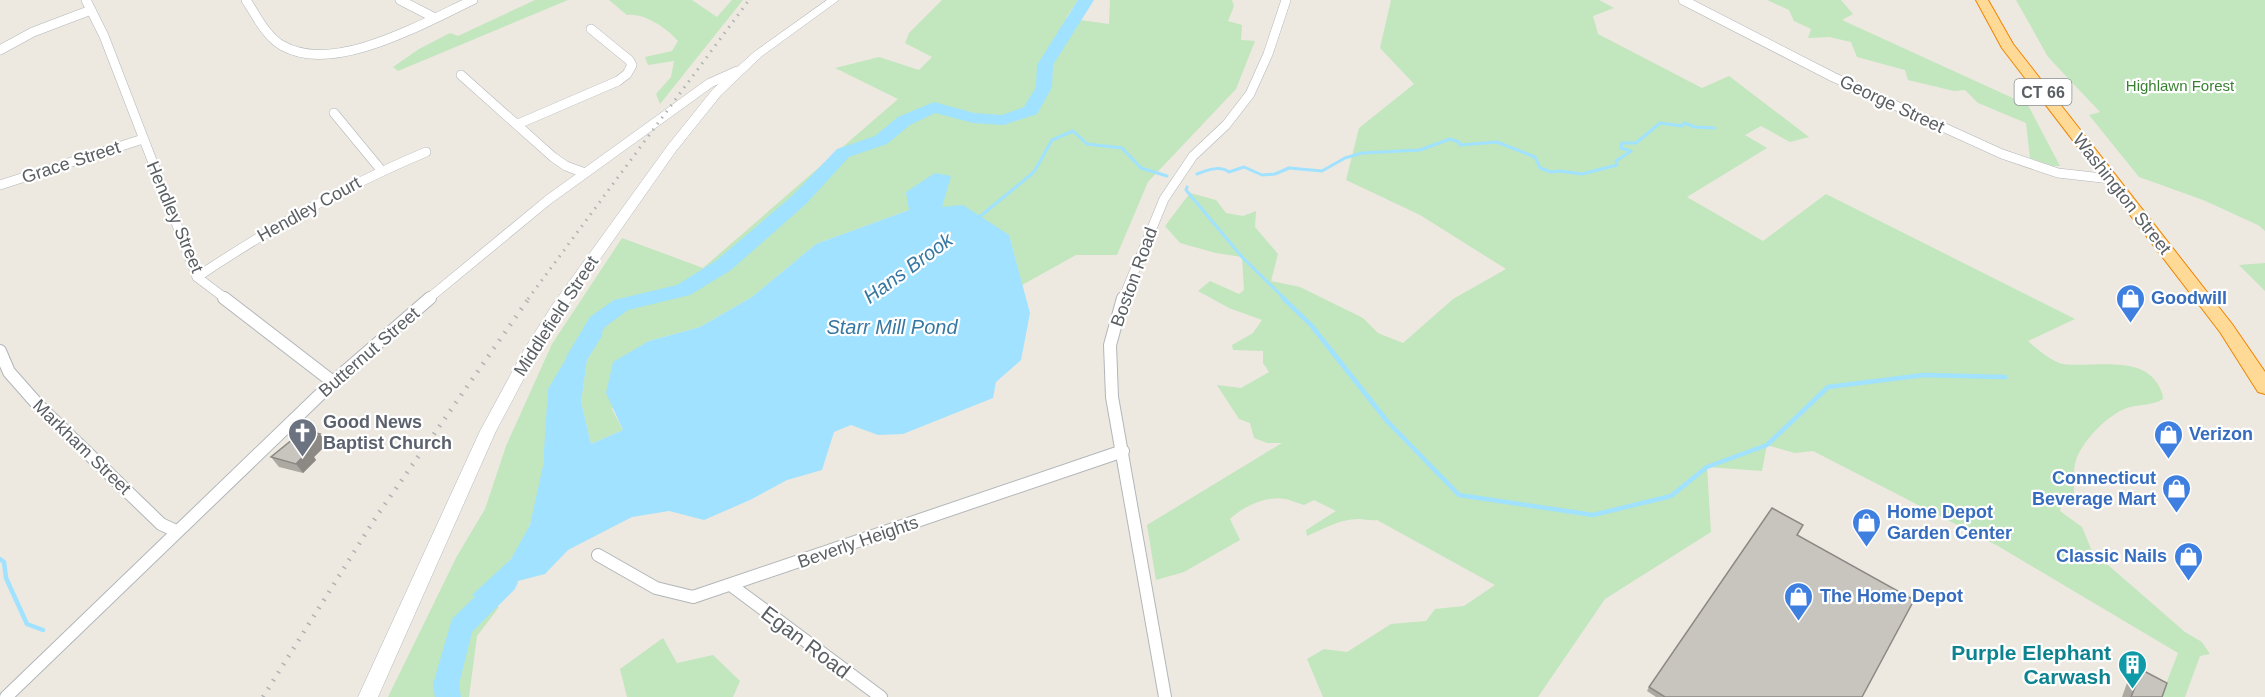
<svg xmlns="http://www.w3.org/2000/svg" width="2265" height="697" font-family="Arial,sans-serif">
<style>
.green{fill:#c2e6bd}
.water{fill:#a0e2ff}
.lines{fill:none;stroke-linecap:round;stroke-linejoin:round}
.stream-far1{stroke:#a0e2ff;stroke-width:3}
.stream{stroke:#a0e2ff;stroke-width:4.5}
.river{fill:#a0e2ff;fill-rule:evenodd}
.minor-far1-casing{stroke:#b2b6b9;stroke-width:10}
.minor-casing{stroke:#b2b6b9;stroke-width:14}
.secondary-casing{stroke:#b3b8bc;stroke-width:1}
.trunk-casing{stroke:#ef8400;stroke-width:2}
.minor-far1{stroke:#fff;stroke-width:9}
.minor{stroke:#fff;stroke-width:12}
.secondary{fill:#fff;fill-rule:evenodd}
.trunk{fill:#ffda96;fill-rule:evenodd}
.rail-far1{stroke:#b1b2b3;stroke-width:3;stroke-dasharray:1.5 6;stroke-linecap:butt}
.rail{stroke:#b1b2b3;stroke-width:4.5;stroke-dasharray:1.5 8;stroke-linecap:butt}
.wall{fill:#aca9a3}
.shaded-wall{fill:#8c8985}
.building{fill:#c8c4be;stroke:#8c8985;stroke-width:1.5}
.labels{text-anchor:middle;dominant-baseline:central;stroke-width:4.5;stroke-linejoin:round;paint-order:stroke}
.far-park-label{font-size:15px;fill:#398232;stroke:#fff}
.shield{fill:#fff;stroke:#8c8f92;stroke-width:1.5}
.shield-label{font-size:16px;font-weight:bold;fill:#5a5f63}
.street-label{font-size:18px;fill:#5a5f63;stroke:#fff}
.shop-label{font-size:18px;font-weight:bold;fill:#366cbe;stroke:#fff;text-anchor:start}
.worship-label{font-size:18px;font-weight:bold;fill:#5b616d;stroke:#fff;text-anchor:start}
.water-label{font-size:20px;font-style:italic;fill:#3778a1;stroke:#fff}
.near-street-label{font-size:21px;fill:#5a5f63;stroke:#fff}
.near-culture-label{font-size:21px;font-weight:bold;fill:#0d838f;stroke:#fff;text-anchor:end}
</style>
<rect width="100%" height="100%" fill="#ede9e1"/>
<g class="green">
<path d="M535 0H568L398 71 393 67 419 49 450 33 458 36Z"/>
<path d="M609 0H692L717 17 732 0H743L660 104 656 94 671 77 674 61 648 65 645 57 672 51 678 41C668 29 644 12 627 15Z"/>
<path d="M942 0H1078L1066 18 1109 24 1110 0H1232L1234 6 1228 21 1242 25 1241 40 1255 41 1236 89 1148 182 1117 255H1076L1022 285 1009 235 909 210 816 244 752 297 700 327 649 341 612 409 623 430 591 444 581 402 587 360 602 334 548 389C545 442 546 516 510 560 499 572 485 584 473 595L499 607 477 636 469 697H388L457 556 485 509 506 446 552 344 622 238 703 268 898 99 835 68 879 57 919 70 932 57 905 43 909 33Z"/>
<path d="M1391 0H1599L1614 8 1593 16 1598 34 1702 88 1729 76 1809 137 1790 142 1761 126 1745 135 1767 148 1687 197 1763 241 1826 194 2075 319 2028 341C2036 348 2052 362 2063 364 2093 368 2142 354 2159 386 2161 391 2163 393 2163 399 2153 406 2138 404 2127 408 2108 414 2079 444 2075 464 2073 474 2074 486 2074 497L2062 501 2060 511 2082 527 2092 551 2185 632 2202 642 2210 654 2200 656 2185 697H2161L2178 653 1998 546 1813 451 1795 453 1767 445 1762 471 1707 467 1711 532 1605 599 1538 697H1323L1307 659 1324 649 1347 652 1391 624 1426 621 1435 609 1464 606 1495 585 1377 520C1370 521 1365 519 1358 519 1340 519 1323 529 1307 536L1306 530 1336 511 1314 500 1304 505C1297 503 1291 500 1285 499 1268 495 1242 507 1230 519L1240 540 1184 572 1156 580 1147 525 1282 443H1267L1254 438 1250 423 1239 419 1217 385 1241 388 1269 372 1263 363V351L1233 350 1232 345 1253 333 1262 320 1229 308 1198 291 1210 281 1239 294 1244 290 1242 257 1216 253 1180 243 1165 226 1190 193 1216 200 1226 213 1243 216 1256 211 1255 227 1278 254 1271 281 1300 287 1363 318 1378 333 1403 343 1453 299 1506 269 1420 215 1346 180 1359 128 1414 84 1380 48Z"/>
<path d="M1767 0H1841L1853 14 1842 20 2028 105 2060 166H2053L2030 158 2026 123 1978 103 1965 90 1954 91 1908 80 1905 70 1857 57 1851 42 1829 37 1808 38 1811 29 1794 21 1789 10Z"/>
<path d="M2016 0H2265V231L2258 225 2203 200 2139 177 2089 115 2100 112 2048 57Z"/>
<path d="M2265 263V291L2239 265Z"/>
<path d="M663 638 677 663 713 655 740 681 733 697H627L620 669Z"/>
</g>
<path class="water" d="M935 173 951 176 942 207 963 205 1009 235 1030 313 1021 360 996 382 993 398 903 434 878 435 851 425 834 432 822 470 787 480 750 500 704 520 669 511 632 517 568 550 545 574 518 581 492 604 472 595 511 559 530 525 543 466 548 389 582 332 603 334 587 360 581 402 591 444 623 430 606 393 613 362 649 341 700 327 752 297 816 244 909 210 906 192Z"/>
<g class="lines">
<g class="stream-far1">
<path d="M1197 174C1207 170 1220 165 1229 172L1244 167 1262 175 1275 174 1289 168 1322 171 1345 158 1362 153 1420 150 1450 139 1459 142 1460 145 1497 142 1535 157 1540 168 1551 172 1560 171 1582 174 1617 165 1616 161 1631 151 1621 148 1622 143H1636L1660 123 1682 126 1684 123 1695 127 1714 128"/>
<path d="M1187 187 1186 190 1242 257 1285 299"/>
<path d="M977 219 1034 172 1052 140 1073 131 1087 144 1122 148 1141 168 1167 176"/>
</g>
<g class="stream">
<path d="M1283 298 1311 325 1387 421 1459 495 1593 515 1671 496 1707 467 1767 445 1828 387 1924 375 2005 377"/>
<path d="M0 559 4 562 6 578 27 624 43 630"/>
</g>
<g class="river">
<path d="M1078 0H1094L1053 65 1052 87 1037 114 1004 125 973 123 935 113 910 125 887 144 849 157 806 204 731 270 690 295 628 310 605 327 584 362 577 365 570 362 566 357 590 317 614 300 677 285 717 260 792 196 837 149 875 136 898 117 934 102 974 113 1002 115 1024 107 1036 87 1037 65Z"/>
<path d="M506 572 515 575 518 582 515 589 472 632 459 684 461 697H435L433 684 452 619 497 575Z"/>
</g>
<defs>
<g id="minor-far1">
<path d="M86 0 104 36 197 277 226 299"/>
<path d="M246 0C256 15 266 37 283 46 335 75 425 22 473 0"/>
<path d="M400 0 433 17"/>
<path d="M1683 0 1833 77 2002 154 2058 173 2111 179"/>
<path d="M0 50 33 32 91 10"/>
<path d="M461 75 553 157 566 166 585 173"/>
<path d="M334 113 381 170"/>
<path d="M518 124 618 81 627 74 632 65 629 60 591 29"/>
<path d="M0 185 143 139"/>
<path d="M197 277C270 228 345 186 426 152"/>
<path d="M428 299 548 200 710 83 737 71"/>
<path d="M1123 299 1164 199 1193 156 1226 125 1250 94 1268 54 1286 0"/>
</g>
<g id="minor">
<path d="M224 298 333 382"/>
<path d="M1123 298 1110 345 1112 397 1165 697"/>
<path d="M0 351 9 372 39 406 161 524 176 531"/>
<path d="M598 555 656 588 693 597 1123 451"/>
<path d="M732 586 881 697"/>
<path d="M6 697 333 382 430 298"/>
</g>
<path id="secondary" d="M827 0H839L762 56 721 95 676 151 563 312 539 350 496 431 378 697H358L480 431 525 348 553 304 668 145 713 89 754 52Z"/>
<path id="trunk" d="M1976 0H1988L2013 44 2232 324 2265 372V394L2258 392 2220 332 2002 48Z"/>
</defs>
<use href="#minor-far1" class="minor-far1-casing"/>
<use href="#minor" class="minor-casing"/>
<use href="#secondary" class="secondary-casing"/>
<use href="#trunk" class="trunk-casing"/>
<use href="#minor-far1" class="minor-far1"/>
<use href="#minor" class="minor"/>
<use href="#secondary" class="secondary"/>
<use href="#trunk" class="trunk"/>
<path class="rail-far1" d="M528 299 749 0"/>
<path class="rail" d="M263 697 376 517 529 298"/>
</g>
<g class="wall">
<path d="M327 444 314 457 316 460 303 473 279 467 271 457Z"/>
<path d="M1797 535 1862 697H1656L1647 691 1649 687Z"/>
<path d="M2142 670 2162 697H2122L2127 683Z"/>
</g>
<path class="shaded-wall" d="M320 434 327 444 314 457 316 460 303 473 296 464 305 449Z"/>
<g class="building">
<path d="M304 430 320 434 305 449 309 450 296 464 271 457Z"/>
<path d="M1772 508 1803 525 1797 535 1914 600 1862 697H1665L1649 687Z"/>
<path d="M2142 670 2167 683 2162 697H2131Z"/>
</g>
<defs>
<symbol id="shop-pin" viewBox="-11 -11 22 30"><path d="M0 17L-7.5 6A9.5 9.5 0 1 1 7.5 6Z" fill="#3f7fe0" stroke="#fff"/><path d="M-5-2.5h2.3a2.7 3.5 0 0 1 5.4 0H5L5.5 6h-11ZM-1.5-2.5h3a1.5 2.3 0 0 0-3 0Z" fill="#fff"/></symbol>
<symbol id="church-pin" viewBox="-11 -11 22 30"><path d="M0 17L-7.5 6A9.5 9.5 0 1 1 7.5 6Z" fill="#6b7280" stroke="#fff"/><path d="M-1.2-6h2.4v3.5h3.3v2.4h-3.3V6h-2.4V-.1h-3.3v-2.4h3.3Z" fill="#fff"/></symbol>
<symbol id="building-pin" viewBox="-11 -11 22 30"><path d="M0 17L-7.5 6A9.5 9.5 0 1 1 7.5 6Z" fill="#0f9aa8" stroke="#fff"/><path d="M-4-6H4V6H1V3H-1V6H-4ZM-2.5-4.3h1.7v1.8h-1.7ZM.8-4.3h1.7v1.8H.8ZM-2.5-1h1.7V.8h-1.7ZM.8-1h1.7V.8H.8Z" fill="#fff"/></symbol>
</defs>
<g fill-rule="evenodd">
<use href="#shop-pin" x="2114" y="282" width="33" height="45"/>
<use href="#church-pin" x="286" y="416" width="33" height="45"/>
<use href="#shop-pin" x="2152" y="418" width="33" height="45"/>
<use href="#shop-pin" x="2160" y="472" width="33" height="45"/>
<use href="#shop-pin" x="1850" y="506" width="33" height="45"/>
<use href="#shop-pin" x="2172" y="540" width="33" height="45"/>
<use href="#shop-pin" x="1782" y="580" width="33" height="45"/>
<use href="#building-pin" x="2116" y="648" width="33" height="45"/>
</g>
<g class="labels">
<g class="far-park-label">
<text x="2180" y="85">Highlawn Forest</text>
</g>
<rect class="shield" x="2014.5" y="79" width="57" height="26" rx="4.5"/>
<g class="shield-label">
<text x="2043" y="92">CT 66</text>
</g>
<g class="street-label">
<text transform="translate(1892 104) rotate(25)">George Street</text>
<text transform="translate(71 162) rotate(-18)">Grace Street</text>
<text transform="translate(2122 194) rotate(52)">Washington Street</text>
<text transform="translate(309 209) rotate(-29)">Hendley Court</text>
<text transform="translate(175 217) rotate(67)">Hendley Street</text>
<text transform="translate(1134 277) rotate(-70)">Boston Road</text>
<text transform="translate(556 316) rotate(-57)">Middlefield Street</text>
<text transform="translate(369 352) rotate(-41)">Butternut Street</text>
<text transform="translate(82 447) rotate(44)">Markham Street</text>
<text transform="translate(858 542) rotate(-19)">Beverly Heights</text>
</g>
<g class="shop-label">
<text x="2151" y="298">Goodwill</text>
<text x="2189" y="434">Verizon</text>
<text x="2156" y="478" text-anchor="end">Connecticut<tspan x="2156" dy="21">Beverage Mart</tspan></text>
<text x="1887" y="512">Home Depot<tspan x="1887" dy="21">Garden Center</tspan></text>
<text x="2167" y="556" text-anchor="end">Classic Nails</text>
<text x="1820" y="596">The Home Depot</text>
</g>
<g class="worship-label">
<text x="323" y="422">Good News<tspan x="323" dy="21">Baptist Church</tspan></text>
</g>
<g class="water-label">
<text transform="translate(908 268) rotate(-36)">Hans Brook</text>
<text x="892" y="327">Starr Mill Pond</text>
</g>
<g class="near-street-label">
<text transform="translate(806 642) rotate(37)">Egan Road</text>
</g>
<g class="near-culture-label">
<text x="2111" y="652">Purple Elephant<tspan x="2111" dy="24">Carwash</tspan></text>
</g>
</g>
</svg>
